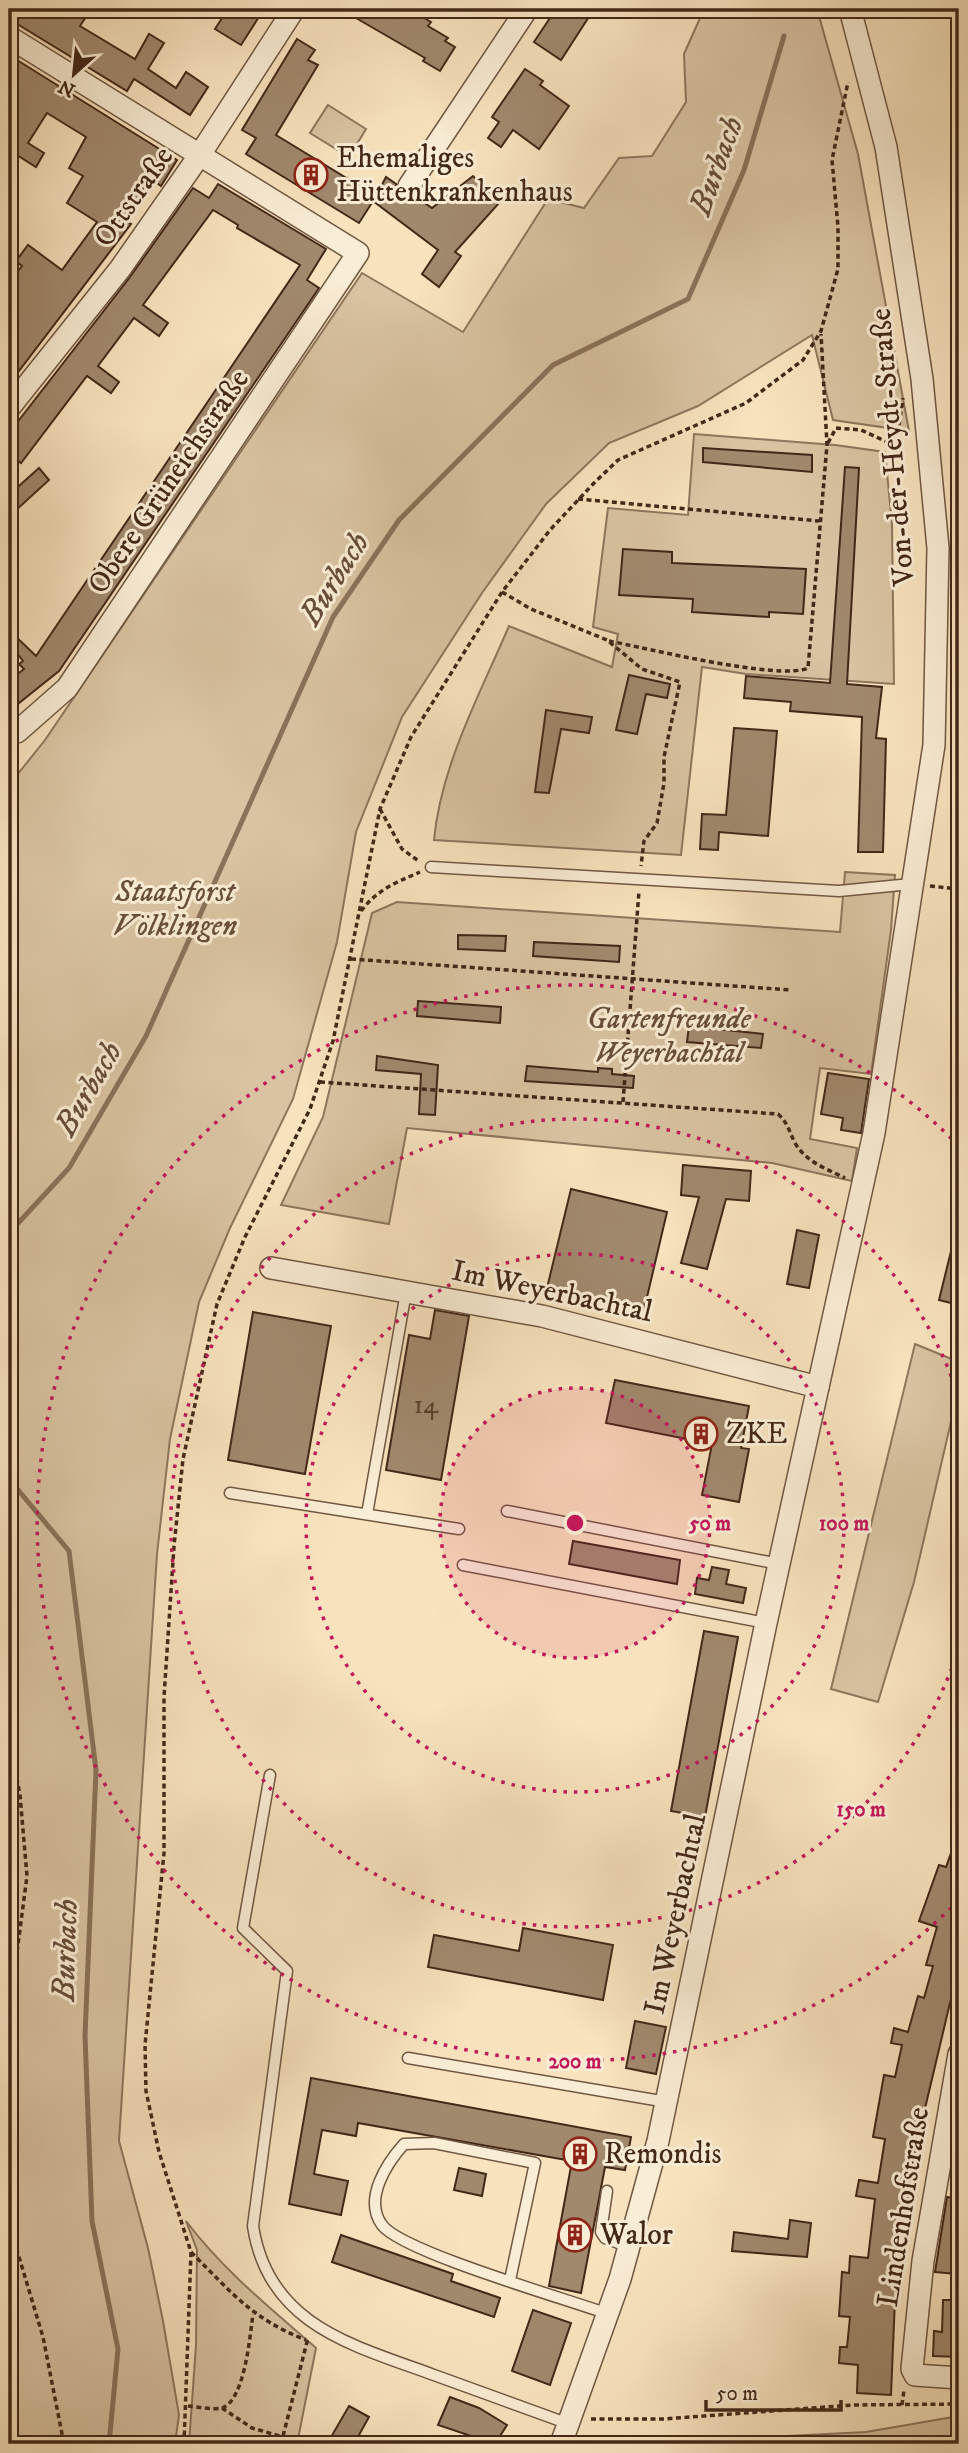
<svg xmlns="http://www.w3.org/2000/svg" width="968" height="2453" font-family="'IM FELL DW Pica',serif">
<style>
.green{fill:#d9c3a2;stroke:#8e765d;stroke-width:2}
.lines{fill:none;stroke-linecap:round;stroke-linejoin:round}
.stream{stroke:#8a725a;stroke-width:5}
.building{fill:#a1896e;stroke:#432818;stroke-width:2}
.service-casing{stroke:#705742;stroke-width:13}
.minor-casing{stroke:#705742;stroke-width:24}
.path{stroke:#432818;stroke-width:3.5;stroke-dasharray:5 3.5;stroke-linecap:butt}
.service{stroke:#faedd5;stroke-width:10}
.minor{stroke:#faedd5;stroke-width:21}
.ring{fill:none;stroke:#c2185b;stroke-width:3.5;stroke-dasharray:3.5 7}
.labels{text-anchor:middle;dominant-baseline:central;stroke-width:6;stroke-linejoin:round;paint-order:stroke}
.number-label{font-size:26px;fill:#5a402e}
.poi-label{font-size:30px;fill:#432818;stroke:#faedd5;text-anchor:start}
.street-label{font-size:30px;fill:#432818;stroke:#faedd5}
.park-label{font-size:30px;font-style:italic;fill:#684f3a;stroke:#faedd5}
.water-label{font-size:32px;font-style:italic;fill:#674d39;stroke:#faedd5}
.centre{fill:#c2185b;stroke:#faedd5;stroke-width:3.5}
.ring-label{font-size:21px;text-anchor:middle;font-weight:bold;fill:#c2185b;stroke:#faedd5;stroke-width:6;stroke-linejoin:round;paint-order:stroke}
</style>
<rect width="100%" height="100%" fill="#f8e3be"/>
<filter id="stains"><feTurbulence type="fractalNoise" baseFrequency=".00286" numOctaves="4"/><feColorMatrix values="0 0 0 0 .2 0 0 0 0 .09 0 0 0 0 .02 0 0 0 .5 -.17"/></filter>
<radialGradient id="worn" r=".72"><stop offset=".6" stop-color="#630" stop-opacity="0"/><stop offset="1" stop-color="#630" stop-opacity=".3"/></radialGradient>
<g class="green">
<path d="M704 9H817L858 154 909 431 833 420 812 335 698 406 609 443 546 504 482 593 402 717 356 832 337 942 293 1099 230 1228 199 1302 170 1439 157 1554 119 2141 148 2248 163 2321 179 2415 175 2444H9V785L45 740 362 273 463 332 548 199 584 208 619 158 652 156 686 102 684 54Z"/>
<path d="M328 105 366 129 349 157 310 133Z"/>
<path d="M694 434 835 445 885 452 892 524 894 684 746 674 702 667 681 855 434 840C441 765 480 694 509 626L612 667 618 634 593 627 608 508 688 515Z"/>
<path d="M845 872 895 875 891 930 871 1074 820 1068 810 1139 857 1148 852 1181 772 1163 407 1128 389 1224 281 1205 323 1117 372 913 397 902 840 932Z"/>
<path d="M915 1344 959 1362V1387L914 1582 878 1702 831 1689Z"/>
<path d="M186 2221C223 2270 270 2308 316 2348L297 2444H189L196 2345 197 2250Z"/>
<path d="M959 2416V2444H626L866 2432Z"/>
</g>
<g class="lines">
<g class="stream">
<path d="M9 1233 69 1168 146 1036 333 617 399 520 553 365 688 299 744 170 784 36"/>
<path d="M9 1479 69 1551 96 1770 85 2036 92 2221 118 2349 109 2444"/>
</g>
</g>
<g class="building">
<path d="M9 9H91L80 26 135 59 149 34 164 43 148 69 176 88 186 72 208 87 190 115 134 79 127 91 9 19Z"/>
<path d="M228 9H264L241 45 215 29Z"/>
<path d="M362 9H409L431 22 428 26 448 38 445 41 455 47 440 71 423 61 425 58 356 18Z"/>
<path d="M556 9H594L561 60 534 42Z"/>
<path d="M297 39 315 50 308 60 318 65 276 135 376 196 386 177 396 184 401 196 416 197 432 208 473 176 499 203 455 252 461 256 439 287 422 274 438 250 373 201 375 198 359 223 246 154 256 138 242 130Z"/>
<path d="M9 55 177 160 161 186 150 178 125 220 131 224 9 384V283L22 266 16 261 28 245 62 270 97 222 67 203 83 176 69 168 86 137 47 113 28 143 44 153 36 167 9 150Z"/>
<path d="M525 69 543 81 540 85 569 106 539 149 513 130 501 147 488 138 499 122 492 117Z"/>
<path d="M218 184 326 249 307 280 319 288 59 671 19 703 9 691V681L24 669 19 664 23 661 9 643V636L12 633 36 656 300 265 237 228 238 225 213 210 143 305 168 323 159 336 134 318 98 366 119 382 111 393 87 376 21 463 9 454V433L130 277 193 188 209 198Z"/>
<path d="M703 448 812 455V472L703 462Z"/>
<path d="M845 467 859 468 847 684 882 687 876 738 886 739 883 852H858L862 717 790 711 791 702 744 698 746 676 830 683Z"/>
<path d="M39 468 49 480 15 511 9 503V495Z"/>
<path d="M623 549 672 552V563L806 569 803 614 769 612V617L692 612 693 599 619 595Z"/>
<path d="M629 675 670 684 667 698 646 694 637 734 616 730Z"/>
<path d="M546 710 592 717 589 733 561 729 549 793 535 792Z"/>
<path d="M734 728 777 731 768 836 719 832 718 850 700 849 702 814 726 815Z"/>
<path d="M458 935 506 936 505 951 458 949Z"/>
<path d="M534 942 620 946 619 962 533 956Z"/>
<path d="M418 1001 501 1007 500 1023 417 1016Z"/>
<path d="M689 1026 763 1034 761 1048 687 1042Z"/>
<path d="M377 1056 438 1065 435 1115 419 1114 421 1074 376 1070Z"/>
<path d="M527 1066 598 1072V1068L612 1069V1074L634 1076 633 1088 525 1081Z"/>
<path d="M828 1073 869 1079 861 1133 841 1130 843 1118 821 1114Z"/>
<path d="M683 1165 751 1171 749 1201 726 1199 707 1269 681 1263 699 1197 681 1195Z"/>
<path d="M571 1189 667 1212 644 1310 547 1288Z"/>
<path d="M797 1230 819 1235 809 1288 787 1284Z"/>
<path d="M954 1239 959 1240V1288L955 1304 939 1300Z"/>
<path d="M435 1310 469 1316 441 1480 386 1470 409 1335 430 1339Z"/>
<path d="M253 1312 331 1326 305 1474 228 1460Z"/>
<path d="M615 1380 749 1406 741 1448 749 1449 739 1502 702 1495 712 1444 606 1423Z"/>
<path d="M573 1541 680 1560 677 1584 569 1564Z"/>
<path d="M712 1567 729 1570 726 1584 746 1588 743 1603 695 1594 697 1578 709 1580Z"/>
<path d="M704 1631 738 1637 705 1817 671 1811Z"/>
<path d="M957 1836 959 1965 913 2159 895 2299 891 2395 857 2393 858 2365 839 2363 840 2347H847L850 2317 839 2316 842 2272 849 2273 850 2256 868 2258 875 2199 856 2196 859 2180 878 2183 885 2139 873 2137 884 2075 895 2077 902 2045 891 2043 894 2028 908 2032 918 1996 924 1998 933 1966 926 1965 937 1927 919 1921 939 1865 946 1867Z"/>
<path d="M523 1928 613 1945 603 2000 428 1967 434 1935 519 1951Z"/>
<path d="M635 2021 666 2027 656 2074 626 2068Z"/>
<path d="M311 2078 631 2137 625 2170 605 2167 581 2293 549 2286 572 2161 358 2123 356 2136 322 2130 314 2174 348 2181 341 2215 289 2204Z"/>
<path d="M459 2168 486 2174 482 2196 454 2190Z"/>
<path d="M947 2197 959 2199 957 2274 935 2272Z"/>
<path d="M790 2220 811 2223 807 2257 732 2251 734 2232 788 2239Z"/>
<path d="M341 2235 453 2274 451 2281 500 2298 494 2317 332 2262Z"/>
<path d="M943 2300H959V2357L933 2356 934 2331 942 2332Z"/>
<path d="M533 2310 571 2323 550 2385 512 2371Z"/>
<path d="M450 2397 479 2408 507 2425 495 2444 438 2425Z"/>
<path d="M349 2406 369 2417 354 2444H327Z"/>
</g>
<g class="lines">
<defs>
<g id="service">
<path d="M431 867 839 891 911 884"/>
<path d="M230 1493 459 1529"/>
<path d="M507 1511 779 1564"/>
<path d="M367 1514 406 1292"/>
<path d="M463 1565 766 1623"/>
<path d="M270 1775 243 1928 287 1971 253 2226C268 2325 352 2345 434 2375 479 2391 524 2408 569 2424"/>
<path d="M408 2058 667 2102"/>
<path d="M607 2191 601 2232 605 2238 629 2247"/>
<path d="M510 2280 535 2163 434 2143 404 2144C387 2163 363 2199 382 2225 402 2252 567 2299 608 2314"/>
</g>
<g id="minor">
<path d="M9 37 358 253 67 688 17 732"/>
<path d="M409 186 527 9"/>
<path d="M9 408 120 269 199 156 294 9"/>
<path d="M271 1268 542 1316 818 1387"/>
<path d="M959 2054 923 2261 912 2369 915 2375 959 2378"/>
<path d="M561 2444 620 2279 658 2141 766 1623 874 1133 934 745 938 548 922 379 886 147 850 9"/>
</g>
</defs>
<use href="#service" class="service-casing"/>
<use href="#minor" class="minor-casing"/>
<g class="path">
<path d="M828 443 836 428 861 430 896 446 903 398"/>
<path d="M578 499 819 521"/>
<path d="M502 592 531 609 607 640 642 669 680 682 664 757V783L657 823 644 841 641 866"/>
<path d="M609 641C646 648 779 681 808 668L827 445 821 334"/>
<path d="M380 809 402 849 420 862"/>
<path d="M930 886 959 889"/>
<path d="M361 911C378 889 395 883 420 872"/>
<path d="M351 959 791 990"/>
<path d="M320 1082 778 1114C788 1123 789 1131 795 1143 806 1162 827 1169 845 1178"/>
<path d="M623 1102 639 891"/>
<path d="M9 1736 20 1795 27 1876 9 2013"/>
<path d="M9 2207 10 2227 43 2337 64 2444"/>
<path d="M191 2252C231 2292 252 2319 306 2340"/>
<path d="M902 2405 904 2390"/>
<path d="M188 2406C197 2407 213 2410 222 2408 245 2400 250 2335 253 2314"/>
<path d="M222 2408 252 2428 283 2437"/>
<path d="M591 2419H663L853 2405 959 2404"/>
<path d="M184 2444 191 2252 159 2152 146 2091 145 2045 164 1853V1697L174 1546 183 1459 217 1304 245 1237 310 1109 333 1041 380 809 411 737 502 592 550 530 594 483 618 460 746 403 803 360 821 331 838 269V227L832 160 848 82"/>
<path d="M281 2444 308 2338"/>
</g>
<use href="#service" class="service"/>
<use href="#minor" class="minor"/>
</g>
<circle cx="575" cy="1523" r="135" fill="#c2185b" fill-opacity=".12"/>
<g class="ring">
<circle cx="575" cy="1523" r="135"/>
<circle cx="575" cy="1523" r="269"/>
<path d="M959 1648A404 404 0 1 1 959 1398"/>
<path d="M959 1900A538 538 0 1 1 959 1146"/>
</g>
<defs>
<symbol id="building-ring" viewBox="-11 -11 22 22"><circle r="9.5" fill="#faedd5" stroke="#8f2418" stroke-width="1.5"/><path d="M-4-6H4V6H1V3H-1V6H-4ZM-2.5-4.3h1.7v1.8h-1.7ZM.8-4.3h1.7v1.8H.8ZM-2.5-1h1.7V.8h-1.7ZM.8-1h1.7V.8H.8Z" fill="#8f2418"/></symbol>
</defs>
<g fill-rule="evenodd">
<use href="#building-ring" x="292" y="156" width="38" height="38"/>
<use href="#building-ring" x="682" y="1415" width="38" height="38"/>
<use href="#building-ring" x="561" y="2135" width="38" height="38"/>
<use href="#building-ring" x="556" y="2216" width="38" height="38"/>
</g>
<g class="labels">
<g class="number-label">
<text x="426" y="1405">14</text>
</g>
<g class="poi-label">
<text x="336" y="158">Ehemaliges<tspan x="336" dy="34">Hüttenkrankenhaus</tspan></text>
<text x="726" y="1434">ZKE</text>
<text x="604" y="2154">Remondis</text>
<text x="600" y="2235">Walor</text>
</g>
<g class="street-label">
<text transform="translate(134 197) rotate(-55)">Ottstraße</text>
<text transform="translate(893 447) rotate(-95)">Von-der-Heydt-Straße</text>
<text transform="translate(169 482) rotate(-56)">Obere Grüneichstraße</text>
<text transform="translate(552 1292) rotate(12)">Im Weyerbachtal</text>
<text transform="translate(676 1914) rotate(-78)">Im Weyerbachtal</text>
<text transform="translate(904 2207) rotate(-81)">Lindenhofstraße</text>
</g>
<g class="park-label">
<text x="175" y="892">Staatsforst<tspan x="175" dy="34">Völklingen</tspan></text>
<text x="669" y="1019">Gartenfreunde<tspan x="669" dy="34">Weyerbachtal</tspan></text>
</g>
<g class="water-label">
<text transform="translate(717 166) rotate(-70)">Burbach</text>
<text transform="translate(335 579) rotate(-58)">Burbach</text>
<text transform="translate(89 1089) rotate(-60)">Burbach</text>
<text transform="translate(66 1950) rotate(-88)">Burbach</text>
</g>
</g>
<circle cx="575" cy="1523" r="10" class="centre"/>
<g class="ring-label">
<text x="710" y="1530">50 m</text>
<text x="844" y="1530">100 m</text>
<text x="861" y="1816">150 m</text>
<text x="575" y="2068">200 m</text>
</g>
<rect width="968" height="2453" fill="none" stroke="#f8e3be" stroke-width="35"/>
<rect x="10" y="10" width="947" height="2432" fill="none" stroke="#432818" stroke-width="3.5"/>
<rect x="18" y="18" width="933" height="2418" fill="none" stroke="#432818" stroke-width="2"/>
<g transform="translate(74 74) rotate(207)" stroke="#faedd5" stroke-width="5" paint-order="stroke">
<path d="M0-5L12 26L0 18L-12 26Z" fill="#432818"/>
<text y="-10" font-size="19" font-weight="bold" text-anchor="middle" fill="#432818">N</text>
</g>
<path d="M706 2400v10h135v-10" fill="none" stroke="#432818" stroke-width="3.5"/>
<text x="716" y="2400" font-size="21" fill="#432818" stroke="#faedd5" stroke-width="5" paint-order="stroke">50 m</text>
<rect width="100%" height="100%" filter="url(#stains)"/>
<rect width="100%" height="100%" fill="url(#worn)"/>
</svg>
